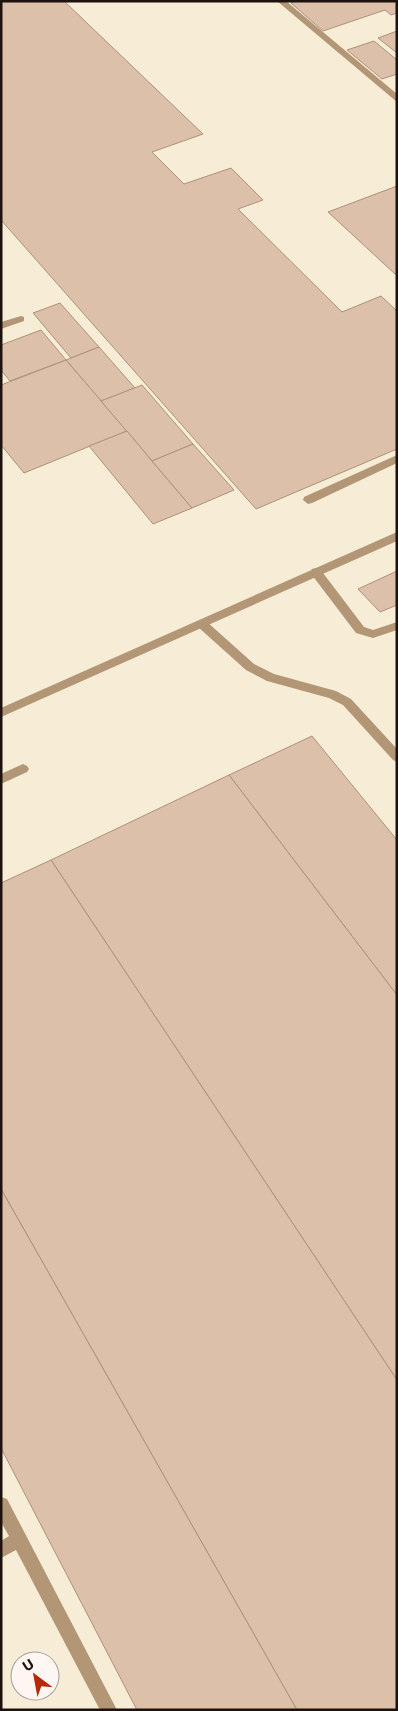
<svg xmlns="http://www.w3.org/2000/svg" width="398" height="1711" font-family="Commissioner,sans-serif">
<style>
.industrial{fill:#f7edd7;fill-rule:evenodd}
.building{fill:#ddc0a9;stroke:#ac917b}
.lines{fill:none;stroke-linecap:round;stroke-linejoin:round}
.lane{fill:#b29675;fill-rule:evenodd}
.street{fill:#b29675;fill-rule:evenodd}
</style>
<rect width="100%" height="100%" fill="#fdf6f2"/>
<path class="industrial" d="M1 1H397V1710H1ZM20 1661H50V1691H20Z"/>
<g class="building">
<path d="M1 1H64L203 134 152 152 184 184 231 168 263 200 238 209 342 312 381 296 397 311V449L256 509 1 220Z"/>
<path d="M296 1H397V13L391 15 385 10 323 31 291 3Z"/>
<path d="M397 31V53L378 38Z"/>
<path d="M374 41 397 60V74L382 79 347 50Z"/>
<path d="M397 186V273L395 274 328 212Z"/>
<path d="M60 303 99 347 71 358 33 313Z"/>
<path d="M41 330 66 360 10 381 1 370V345Z"/>
<path d="M99 347 135 388 101 401 66 360Z"/>
<path d="M66 360 127 431 24 473 1 445V385Z"/>
<path d="M142 385 193 444 152 461 101 401Z"/>
<path d="M127 431 152 461 192 508 153 524 89 446Z"/>
<path d="M193 444 234 490 192 508 152 461Z"/>
<path d="M397 571V605L380 612 358 589Z"/>
<path d="M312 736 397 840V995L229 775Z"/>
<path d="M229 775 397 995V1380L51 860Z"/>
<path d="M51 860 397 1380V1710H297L1 1189V883Z"/>
<path d="M1 1189 297 1710H137L1 1448Z"/>
</g>
<g class="lines">
<g class="lane">
<path d="M277 1H286L397 94V102Z"/>
<path d="M21 316 24 317V321L1 329V322Z"/>
<path d="M397 455V463L312 503 308 504 303 500 304 497Z"/>
<path d="M316 568 320 569 364 627 373 630 397 622V630L373 638 356 633 312 575 310 572 312 569Z"/>
<path d="M202 620 206 621 254 664 274 674 336 691 351 699 397 749V762L393 760 343 705 329 698 267 681 246 670 198 627 196 624 198 621Z"/>
<path d="M23 764 27 766 29 769 27 772 1 784V774Z"/>
<path d="M1 1497 7 1499 117 1710H100L16 1550 1 1558V1541L9 1536 1 1522Z"/>
</g>
<path class="street" d="M397 532V541L1 717V708Z"/>
</g>
<rect width="398" height="1711" fill="none" stroke="#1e130c" stroke-width="5"/>
<g transform="translate(35 1676) rotate(328)"><circle r="24" fill="#fdf6f2" stroke="#a49b96"/>
<path d="M0-4L9 19L0 12L-9 19Z" fill="#b52a05"/>
<text y="-8" font-size="14" font-weight="bold" text-anchor="middle" fill="#1e130c">U</text>
</g>
</svg>
